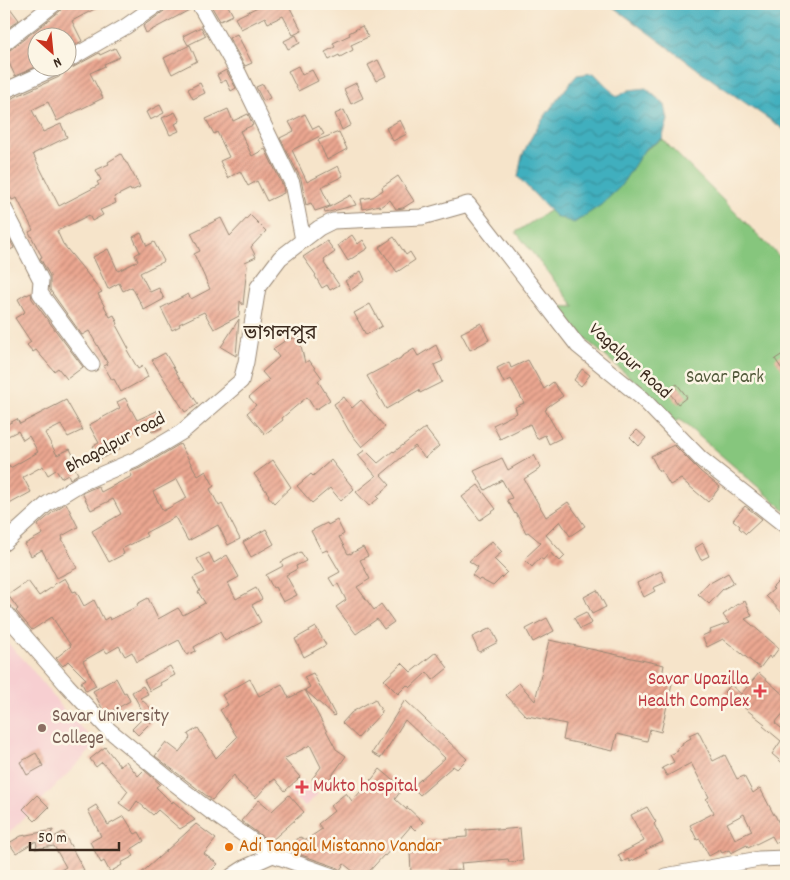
<svg xmlns="http://www.w3.org/2000/svg" width="790" height="880" font-family="Dekko,'Noto Sans Bengali',sans-serif">
<style>
.built{fill:#f7cfd1}
.green{fill:#86c67d;stroke:#60784e}
.water{fill:url(#water-waves);stroke:#3e6c6e}
.building{fill:url(#building-hatch);fill-rule:evenodd}
.lines{fill:none;stroke-linecap:round;stroke-linejoin:round}
.minor-casing{stroke:#988774;stroke-width:17}
.minor{stroke:#fff;stroke-width:15}
.health-dot{fill:#e0444e;stroke:#fcf5e5;stroke-width:2}
.education-dot{fill:#8d6e63;stroke:#fcf5e5;stroke-width:2}
.food-dot{fill:#e8710a;stroke:#fcf5e5;stroke-width:2}
.labels{text-anchor:middle;dominant-baseline:central;stroke-width:5;stroke-linejoin:round;paint-order:stroke}
.street-label{font-size:19px;fill:#3b2a1e;stroke:#fcf5e5}
.park-label{font-size:19px;fill:#52593a;stroke:#fcf5e5}
.health-label{font-size:19px;fill:#be3a42;stroke:#fcf5e5;text-anchor:end}
.education-label{font-size:19px;fill:#785e54;stroke:#fcf5e5;text-anchor:start}
.food-label{font-size:19px;fill:#c56008;stroke:#fcf5e5;text-anchor:start}
.neighbourhood-label{font-size:20px;fill:#3b2a1e;stroke:#fcf5e5}
</style>
<defs>
<pattern id="water-waves" width="16" height="10" patternUnits="userSpaceOnUse" patternTransform="scale(1.25)"><rect width="16" height="10" fill="#41afbe"/><path d="M0 5q4-4 8 0t8 0" fill="none" stroke="#388f9a"/></pattern>
<pattern id="building-hatch" width="6" height="6" patternUnits="userSpaceOnUse" patternTransform="scale(1.25)"><rect width="6" height="6" fill="#eba791"/><path d="M-1 1l2-2M0 6l6-6M5 7l2-2" fill="none" stroke="#c08876"/></pattern>
</defs>
<rect width="100%" height="100%" fill="#fcf5e5"/>
<filter id="ink" filterUnits="userSpaceOnUse"><feTurbulence type="fractalNoise" baseFrequency=".02" numOctaves="2"/><feDisplacementMap in="SourceGraphic" scale="10" xChannelSelector="R" yChannelSelector="G"/><feConvolveMatrix kernelMatrix="1 2 1 2 8 2 1 2 1" color-interpolation-filters="sRGB"/></filter>
<filter id="wash" filterUnits="userSpaceOnUse"><feTurbulence type="fractalNoise" baseFrequency=".0096" numOctaves="4" result="noise"/><feDisplacementMap in="SourceGraphic" scale="20" xChannelSelector="R" yChannelSelector="G"/><feGaussianBlur stdDeviation="1.12" result="paint"/><feColorMatrix in="noise" values="0 0 0 0 0 0 0 0 0 0 0 0 0 0 0 0 0 1.4 0 .05"/><feComposite in="paint" operator="in"/></filter>
<g filter="url(#wash)">
<rect width="100%" height="100%" fill="#f6e4ca"/>
<g class="built">
<path d="M4 639 25 661 65 711 97 744 4 838Z"/>
<path d="M302 780 318 794 305 806 288 794Z"/>
</g>
<path class="green" d="M662 139 786 263V315L782 319H786V511L679 419 670 427 632 379 547 306 575 307 516 232Z"/>
<g class="water">
<path d="M609 4H786V131L718 84Z"/>
<path d="M594 73 617 97 629 90 646 88 665 105 668 120 662 139 645 149 620 187 601 205 574 223 555 216 518 177C520 169 520 160 523 154 535 126 558 98 577 75Z"/>
</g>
<g id="blocks">
<g class="building">
<path d="M4 4H7L19 20 4 31Z"/>
<path d="M63 4H104L72 21 82 41 71 47 68 38H38V66L15 76 4 52 10 50 60 11 62 8Z"/>
<path d="M167 4H190L191 9 146 33 143 26 164 11 167 8Z"/>
<path d="M210 4H227L233 15 220 21Z"/>
<path d="M264 4H288L302 31 293 35 283 16 268 23 265 17 241 29 235 18Z"/>
<path d="M362 26 368 37 351 45 353 50 340 57 339 55 329 60 325 52 335 47 333 43 350 35 349 33Z"/>
<path d="M201 27 206 36 188 45 183 36Z"/>
<path d="M237 34 252 63 245 66 229 38Z"/>
<path d="M296 35 300 43 288 49 284 41Z"/>
<path d="M190 45 197 61 172 74 164 58Z"/>
<path d="M115 48 120 57 104 64 105 66 90 73 103 98 57 121 48 102 32 110 43 132 61 124 67 137 33 154 59 206 99 185 97 182 101 180 96 170 109 164 108 162 121 154 126 163H127L140 187 131 191 130 189 114 197 116 203 100 210 103 215 92 221 89 215 57 231 63 244 102 292 98 294 110 317 114 315 118 324 116 325 129 349 127 350 138 369 143 366 148 377 121 392 114 379 112 380 104 366 108 364 89 331 82 335 50 290V276L40 258 42 257 29 232 33 230 17 198 12 200 7 191 4 193V151L10 148 4 136V100H8L59 77 63 73 64 68 68 69 72 68 99 53 100 55Z"/>
<path d="M378 60 386 76 376 81 368 65Z"/>
<path d="M298 66 302 75 312 70 318 81 298 91 288 71Z"/>
<path d="M226 70 236 88 231 91 226 80 221 83 217 75Z"/>
<path d="M200 83 205 93 193 99 188 89Z"/>
<path d="M356 83 363 98 351 104 344 89Z"/>
<path d="M263 84 270 98 263 101 256 87Z"/>
<path d="M160 105 164 113 150 120 146 112Z"/>
<path d="M228 109 233 121 248 114 253 125 240 131 252 156 265 149 283 186 284 193 267 201 257 181 248 186 240 171 228 178 220 161 229 157 217 132 214 134 206 119Z"/>
<path d="M344 110 351 125 342 130 335 114Z"/>
<path d="M175 112 180 121 175 124 179 131 170 135 162 118Z"/>
<path d="M305 114 313 129 319 126 324 134 292 150 307 182 338 166 343 176 321 187 330 206 315 211 311 203 306 205 301 179 280 138 294 131 289 122Z"/>
<path d="M400 120 407 134 393 141 386 128Z"/>
<path d="M339 132 347 149 327 160 318 140Z"/>
<path d="M398 176 414 201 403 208 396 209 390 200 380 207 379 205 363 209 361 199 373 197 383 190 382 187Z"/>
<path d="M351 195 356 205 325 213 324 210Z"/>
<path d="M250 215 266 231 251 247 256 257 245 262 247 266 243 305 240 301 239 316 214 329 204 312 179 324 180 326 172 330 161 308 188 294 191 299 210 289 194 254 200 251 191 233 221 218 230 236Z"/>
<path d="M4 228 14 248 4 253Z"/>
<path d="M141 233 147 246 154 242 164 261 140 273 150 292 159 288 164 299 144 310 132 287 123 291 119 283 108 289 93 257 108 249 118 271 138 261 135 255 140 252 133 237Z"/>
<path d="M352 235 358 244 363 240 368 248 348 261 338 245Z"/>
<path d="M394 237 406 255 410 252 415 260 397 272 379 247Z"/>
<path d="M327 241 335 252 324 260 325 262 324 263 339 285 330 290 327 285 322 288 315 276 316 275 303 257Z"/>
<path d="M361 271 365 280 351 290 345 281Z"/>
<path d="M31 293 32 299 83 367 67 379 58 368 54 371 36 350 33 352 27 345 31 342 15 318 25 312 18 299 26 294 27 295Z"/>
<path d="M370 304 382 326 366 335 354 313Z"/>
<path d="M239 319 236 356 221 347Z"/>
<path d="M481 323 489 340 470 350 461 333Z"/>
<path d="M299 337 305 363 309 360 322 378 318 381 330 400 315 410 307 397 282 418 283 420 265 434 247 413 256 405 249 397 269 380 262 372 279 357 273 349 286 340Z"/>
<path d="M436 345 443 361 434 365 442 382 420 393 419 390 386 409 367 376 401 358V357L414 349 418 356Z"/>
<path d="M786 352V375L775 359Z"/>
<path d="M165 353 182 382 183 381 198 404 185 412 152 360Z"/>
<path d="M528 360 544 389 553 382 563 396 546 408 547 409 545 410 561 438 549 444 545 435 537 439 530 424 500 439 493 425 517 413 515 407 524 403 511 379 504 383 497 368 509 362 511 368Z"/>
<path d="M582 369 590 375 581 386 574 380Z"/>
<path d="M677 384 687 397 678 404 668 391Z"/>
<path d="M344 397 352 408 361 400 385 427 362 447 349 431 334 404Z"/>
<path d="M125 398 137 420 161 409 164 415 158 419 162 428 152 432 148 424 130 434 131 436 117 444 120 449 100 459 93 446 99 443 89 425 120 408 117 402Z"/>
<path d="M66 400 83 430 68 437 61 425 45 433 57 455 70 449 74 457 70 459 78 474 70 479 68 474 61 478 56 470 48 475 43 466 23 477 31 492 4 507V456L10 468 38 452 29 436 23 440 18 431 4 438V426L17 419 20 424Z"/>
<path d="M425 428 439 446 425 458 415 446 381 475 390 485 377 496 379 498 369 506 356 492 376 476 358 455 365 450 378 463 393 451 394 452Z"/>
<path d="M637 430 646 438 639 446 630 437Z"/>
<path d="M180 444 198 476 206 471 214 486 210 489 219 506 222 504 240 539 228 545 218 525 188 541 175 517 145 533 147 536 122 549 124 554 109 562 92 531 121 514 113 499 91 510 82 493 98 486 101 492 132 476 130 472 140 468ZM177 479 187 498 163 511 153 492Z"/>
<path d="M674 445 701 472 720 487 708 502 681 479 670 485 661 470 659 471 651 456Z"/>
<path d="M534 455 541 468 524 479 546 517 568 502 585 526 570 536 560 521 546 535 565 556 560 561 557 558 556 559 550 552 543 560 540 558 532 567 524 559 541 543 528 532 526 533 516 513 515 514 507 500 512 498 502 480 485 490 474 471 502 458 508 470Z"/>
<path d="M273 460 291 487 274 503 268 496 269 495 254 474Z"/>
<path d="M331 460 354 489 341 501 330 488 312 503 297 486 311 474 313 476Z"/>
<path d="M478 485 496 509 480 520 462 497Z"/>
<path d="M66 503 78 527 62 536 63 539H62L77 568 57 578 42 550 31 556 25 544 43 534 38 525 53 512Z"/>
<path d="M745 506 762 519 746 534 739 528 740 526 733 520Z"/>
<path d="M337 520 344 534 339 537 348 554 350 553V554L363 547 368 556 360 560 370 579 357 587 374 610 381 604 394 622 384 629 377 619 356 634 336 607 346 600 338 584 334 586 329 578 340 572 327 550 322 552 311 531 327 523 328 525Z"/>
<path d="M266 529 274 544 251 557 243 542Z"/>
<path d="M492 541 502 552 494 559 507 572 493 586 480 579 479 580 472 575 478 567 469 561Z"/>
<path d="M703 543 709 556 701 560 695 548Z"/>
<path d="M301 552 306 561 296 566 297 569 286 575 297 595 283 602 275 587 273 588 266 575 283 566 281 562Z"/>
<path d="M209 553 214 563 227 555 239 577 228 583 236 599 256 588 262 599 252 605 261 622 225 641 220 632 194 647 196 651 187 655 179 640 137 662 132 652 125 656 119 646 107 653 104 649 83 661 96 686 86 691 81 682 86 679 68 661 63 666 56 658 71 646 52 617 32 630 16 611 18 609 8 595 28 581 39 596 54 586 53 585 65 578 73 592 76 591 84 606 94 600 104 620 109 617 110 620 138 606 137 604 148 598 158 619 178 608 183 615 205 603 198 592 200 591 193 578 205 572 197 559Z"/>
<path d="M661 571 666 582 653 588 655 591 644 597 637 583Z"/>
<path d="M728 573 734 583 723 589 709 604 698 594 709 582 710 583Z"/>
<path d="M786 574V617L766 596 774 589 772 588Z"/>
<path d="M597 590 606 607 592 614 584 597Z"/>
<path d="M745 601 752 616 745 619 779 648 771 659 769 656 760 668 723 639 707 647 702 636 711 632 710 630 729 623 723 615 736 605Z"/>
<path d="M586 612 592 623 580 629 574 618Z"/>
<path d="M547 618 554 631 533 642 526 629Z"/>
<path d="M316 627 326 645 304 657 295 639Z"/>
<path d="M491 628 498 642 479 652 472 637Z"/>
<path d="M549 640 664 665 662 676 673 679 661 732 650 729 647 741 617 734 613 751 563 740 566 724 528 716 527 717 506 695 519 683 535 701Z"/>
<path d="M436 652 448 668 433 680 427 672 410 688 407 685 398 694 384 680 402 663 411 672Z"/>
<path d="M170 666 175 675 160 683 161 685 150 691 144 680Z"/>
<path d="M313 673 335 715 334 716 305 690 310 687 304 677Z"/>
<path d="M759 673 786 697V710L775 723 786 732V766L772 754 781 741 763 726 765 724 724 692 731 685 741 694Z"/>
<path d="M116 678 124 693 126 692 130 701 107 714 103 710 93 691Z"/>
<path d="M250 679 259 696 282 684 289 698 305 690 336 749 346 756 323 788 312 779 321 767 310 745 284 759 300 777 285 791 275 779 271 782V781L256 798 238 782 234 775 212 800 155 756 166 742 179 752 190 738 188 734 198 728 216 758 237 737 220 710 228 705 222 695Z"/>
<path d="M143 686 148 694 140 698 158 715 138 735 132 729 145 716 132 692Z"/>
<path d="M375 699 382 712 358 738 342 723 352 712Z"/>
<path d="M405 700 467 759 457 769 453 766 420 795 412 787 445 758 405 720 381 758 372 753Z"/>
<path d="M698 731 713 761 725 755 737 779 744 776 753 793 760 788 774 815H775L786 838 776 843 772 836 748 848 747 845 731 853 729 850 722 853 720 850 709 856 700 839 697 840 690 825 714 813 706 799 709 797 691 763 667 776 662 768 674 762 670 755 678 751 677 748 683 745 682 743 691 738 689 735ZM744 814 752 831 735 839 727 823Z"/>
<path d="M105 747 120 766 126 761 138 776 144 770 160 784 156 787 172 803 173 801 195 820 180 829 158 810 153 815 137 801 130 811 119 803 128 791 102 762 96 767 90 759Z"/>
<path d="M36 753 43 766 27 775 20 762Z"/>
<path d="M380 769 403 788 395 799 407 810V807L423 822 415 830 411 826 385 856 384 855 365 876H359L344 864 340 870 336 867 284 849 300 837 306 840 322 829 318 824 334 811 330 806 346 793 352 801 373 778Z"/>
<path d="M37 795 49 807 35 821 23 809Z"/>
<path d="M289 795 304 812 270 842 241 821 259 800 272 811Z"/>
<path d="M96 805 108 825 124 816 135 834 139 832 144 841 130 850 134 856 121 863 122 865 110 872 104 861 101 863 90 842 101 836 88 810Z"/>
<path d="M647 807 656 822 654 824 663 842 645 850 647 853 630 862 628 859 622 862 618 855 644 841 631 815Z"/>
<path d="M196 824 216 839 204 854 218 864 206 876H138Z"/>
<path d="M497 828V830L520 828 523 861 509 862 508 859 461 863 462 870 411 873 410 852 423 851V840L467 837V830Z"/>
<path d="M53 830V831L51 832 52 838 63 832 84 870 72 876H51L66 867 54 846 35 849V848L37 846 36 841 16 853 9 843 21 836Z"/>
</g>
</g>
</g>
<g filter="url(#ink)">
<use href="#blocks" fill-opacity="0" stroke="#988774" stroke-width="1"/>
<g class="lines">
<defs>
<g id="minor">
<path d="M199 4 239 74 292 183 303 240"/>
<path d="M4 43 54 4"/>
<path d="M68 60 125 27 158 4"/>
<path d="M4 91 55 68"/>
<path d="M4 208 41 280 40 293 92 364"/>
<path d="M4 543 47 504 81 483 135 460 182 432 241 381 246 362 258 287 280 258 319 228 333 221 422 217 468 204 578 346 642 398 701 459 786 526"/>
<path d="M4 611 14 624 67 685 109 730 174 783 210 811 273 855 333 876"/>
<path d="M232 876 246 867 273 855"/>
<path d="M665 876 759 859 786 858"/>
</g>
</defs>
<use href="#minor" class="minor-casing"/>
<use href="#minor" class="minor"/>
</g>
</g>
<g class="health-dot">
<path d="M757.5 683.5h5v5h5v5h-5v5h-5v-5h-5v-5h5z"/>
<path d="M299.5 779.5h5v5h5v5h-5v5h-5v-5h-5v-5h5z"/>
</g>
<circle class="education-dot" cx="42" cy="728" r="5"/>
<circle class="food-dot" cx="229" cy="847" r="5"/>
<g class="labels">
<g class="street-label">
<text transform="translate(629 362) rotate(42)">Vagalpur Road</text>
<text transform="translate(116 444) rotate(-28)">Bhagalpur road</text>
</g>
<g class="park-label">
<text x="725" y="378">Savar Park</text>
</g>
<g class="health-label">
<text x="749" y="680">Savar Upazilla<tspan x="749" dy="22">Health Complex</tspan></text>
<text x="313" y="787" text-anchor="start">Mukto hospital</text>
</g>
<g class="education-label">
<text x="52" y="717">Savar University<tspan x="52" dy="22">College</tspan></text>
</g>
<g class="food-label">
<text x="239" y="847">Adi Tangail Mistanno Vandar</text>
</g>
<g class="neighbourhood-label">
<text x="280" y="335">ভাগলপুর</text>
</g>
</g>
<rect width="790" height="880" fill="none" stroke="#fcf5e5" stroke-width="20"/>
<g transform="translate(52 52) rotate(153)"><circle r="24" fill="#fcf5e5" stroke="#afa495"/>
<path d="M0-4L9 19L0 12L-9 19Z" fill="#c8321e"/>
<text y="-8" font-size="14" font-weight="bold" text-anchor="middle" fill="#3b2a1e">N</text>
</g>
<path d="M30 842v8h89v-8" fill="none" stroke="#3b2a1e" stroke-width="2.5"/>
<text x="38" y="842" font-size="15" fill="#3b2a1e" stroke="#fcf5e5" stroke-width="4" paint-order="stroke">50 m</text>
</svg>
